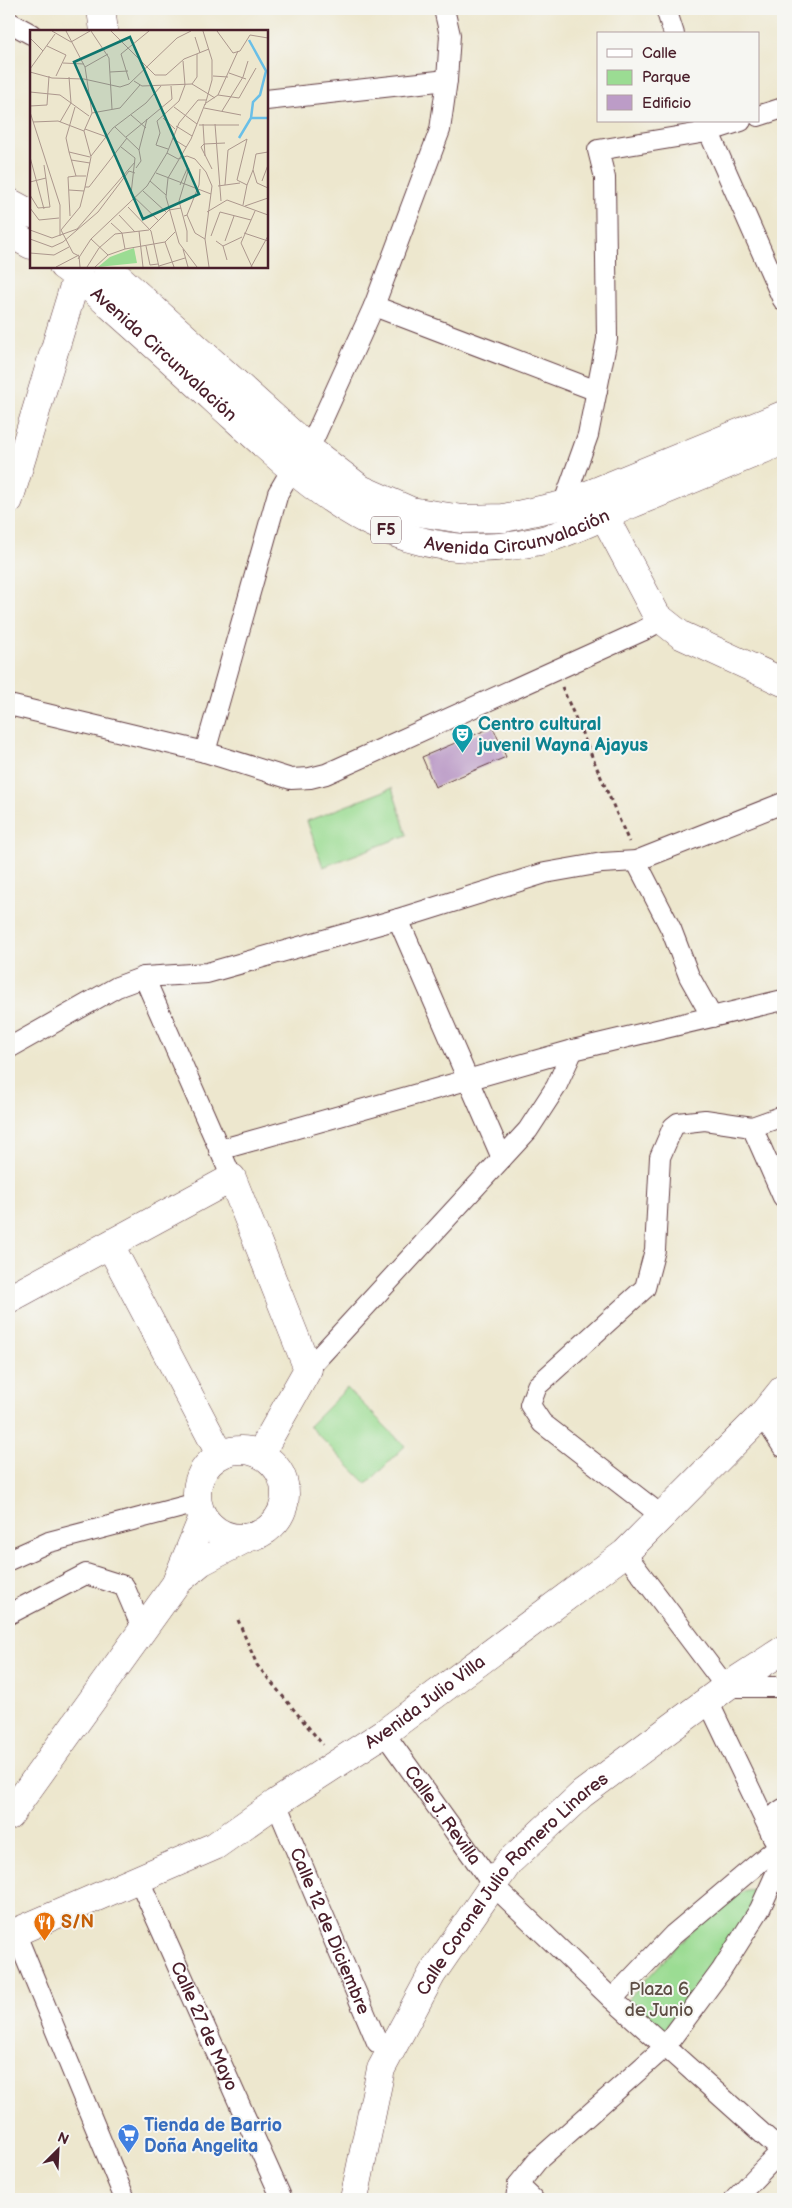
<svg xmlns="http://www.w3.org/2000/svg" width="792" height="2208" font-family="'Balsamiq Sans',sans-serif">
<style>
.green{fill:#9bdc93;stroke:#727e5f}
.building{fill:#bc9cc7}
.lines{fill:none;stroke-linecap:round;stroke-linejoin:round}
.street-casing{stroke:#623d43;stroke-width:22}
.secondary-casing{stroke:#623d43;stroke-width:29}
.highway-casing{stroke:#623d43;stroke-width:29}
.path{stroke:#623d43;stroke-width:3;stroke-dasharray:4 4;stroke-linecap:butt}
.street{stroke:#fff;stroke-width:20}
.secondary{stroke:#fff;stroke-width:28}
.highway{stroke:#fff;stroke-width:28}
.labels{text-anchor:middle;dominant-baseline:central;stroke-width:4;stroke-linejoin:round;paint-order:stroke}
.shield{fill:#f6f6f2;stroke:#7e6067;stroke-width:1}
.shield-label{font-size:16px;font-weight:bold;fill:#4a1f2b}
.street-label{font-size:18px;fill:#4a1f2b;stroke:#f6f6f2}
.culture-label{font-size:18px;font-weight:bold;fill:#0d838f;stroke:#f6f6f2;text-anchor:start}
.food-label{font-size:18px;font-weight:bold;fill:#c56008;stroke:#f6f6f2;text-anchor:start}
.park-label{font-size:18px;fill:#5e4e45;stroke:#f6f6f2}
.shop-label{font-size:18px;font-weight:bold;fill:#366cbe;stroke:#f6f6f2;text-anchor:start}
.inset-river{fill:none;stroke:#6abfe7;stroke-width:2.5}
.inset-road{fill:none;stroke:#ac978d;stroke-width:1}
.view{fill:#0f766e;fill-opacity:0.15;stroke:#0f766e;stroke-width:2.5}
.inset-edge{fill:none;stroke:#4a1f2b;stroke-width:2.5}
</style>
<rect width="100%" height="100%" fill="#f6f6f2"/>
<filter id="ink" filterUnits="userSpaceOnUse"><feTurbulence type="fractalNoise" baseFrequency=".02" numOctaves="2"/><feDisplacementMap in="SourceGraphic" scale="10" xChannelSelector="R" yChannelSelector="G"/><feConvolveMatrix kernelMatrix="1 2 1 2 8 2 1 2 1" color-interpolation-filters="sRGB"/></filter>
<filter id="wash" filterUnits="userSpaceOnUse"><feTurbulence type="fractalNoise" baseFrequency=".0096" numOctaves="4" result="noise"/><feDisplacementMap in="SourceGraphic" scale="20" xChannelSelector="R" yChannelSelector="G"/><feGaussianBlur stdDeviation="1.12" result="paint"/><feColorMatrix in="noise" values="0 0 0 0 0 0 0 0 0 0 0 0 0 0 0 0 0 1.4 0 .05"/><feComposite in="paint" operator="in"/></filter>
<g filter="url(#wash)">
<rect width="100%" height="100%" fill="#ede7ce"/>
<g class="green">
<path d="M392 788 407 835 323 867 307 821Z"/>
<path d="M347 1388 405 1446 367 1484 309 1426Z"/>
<path d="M756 1889 752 1908 711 1970 661 2034 627 2000 679 1944 734 1894Z"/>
</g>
<g id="blocks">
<path class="building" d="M493 727 506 757 435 787 422 757Z"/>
</g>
</g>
<g filter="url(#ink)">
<use href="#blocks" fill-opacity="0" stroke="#623d43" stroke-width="1"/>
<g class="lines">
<defs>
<g id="street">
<path d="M666 9 674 34"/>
<path d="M9 22 31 34"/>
<path d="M266 100 447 80"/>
<path d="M758 116 783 108"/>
<path d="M704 121 783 300"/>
<path d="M374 306 597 391"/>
<path d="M563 505 588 435 607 339 605 178 598 150 707 132 741 121"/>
<path d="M9 705 205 752 291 779 310 778 326 774 642 631 662 620"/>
<path d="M205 752 278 493 292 469 309 449 374 306 440 130 447 80 450 35 444 9"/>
<path d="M636 861 671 929 689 976 712 1017"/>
<path d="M398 919 502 1158"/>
<path d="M144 977 232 1178"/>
<path d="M9 1048 117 987 144 977 207 973 398 919 545 873 602 863 636 861 783 803"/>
<path d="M752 1127 783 1197"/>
<path d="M219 1150 573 1050 783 1000"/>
<path d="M308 1369 528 1130 556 1087 573 1050"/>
<path d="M762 1415 783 1447"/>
<path d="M662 1516 542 1423 530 1405 537 1386 645 1288 655 1250 660 1157 673 1127 678 1123 705 1120 752 1127 783 1116"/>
<path d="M625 1553 726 1687H783"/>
<path d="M9 1560 49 1542 197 1503"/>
<path d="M9 1614 86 1574 124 1586 142 1628"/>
<path d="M708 1701 772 1835"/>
<path id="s1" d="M384 1733 493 1885 612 1999 783 2152"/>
<path id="s2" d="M276 1803 377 2042 390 2053"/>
<path d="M773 1837C769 1825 772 1815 783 1809"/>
<path id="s3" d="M139 1880 282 2199"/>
<path d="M15 1932 125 2199"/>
<path d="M612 1999 673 1935 780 1845"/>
<path d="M518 2185 533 2199"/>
<path d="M516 2199 518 2185 538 2160 665 2047 721 1971 760 1909 779 1867 783 1863"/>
<path d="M735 2199 783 2149"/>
</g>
<g id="secondary">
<path d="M101 9 104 31"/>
<path d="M9 500 80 266"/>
<path d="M604 516 657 616 681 635 783 682"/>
<path d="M110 1245 220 1454"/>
<path d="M9 1299 232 1178 308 1369 260 1454"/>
<circle cx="241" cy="1494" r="44"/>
<path d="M177 1580 203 1517"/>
<path d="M9 1816 177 1582 201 1562 249 1537"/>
<path id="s4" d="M9 1935 215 1846 276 1803 384 1733 625 1553 762 1415 783 1389"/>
<path id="s5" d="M354 2199 381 2069 432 1974 509 1862 582 1794 726 1687 783 1650"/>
</g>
<g id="highway">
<path d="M9 202 31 214"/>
<path d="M9 233 31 245"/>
<path id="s6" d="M63 266 77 276C124 318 172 360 218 403 316 492 394 573 539 541 565 535 601 517 627 506 679 485 731 463 783 441"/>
<path d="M106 266 309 449 361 489 411 511 462 519 504 518 563 505 783 415"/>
</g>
</defs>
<use href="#street" class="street-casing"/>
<use href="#secondary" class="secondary-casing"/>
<use href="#highway" class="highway-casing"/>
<g class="path">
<path d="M562 687 629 842"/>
<path d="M238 1620 257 1665 323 1745"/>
</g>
<use href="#street" class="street"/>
<use href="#secondary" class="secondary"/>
<use href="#highway" class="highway"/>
</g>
</g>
<defs>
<symbol id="theatre-pin" viewBox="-11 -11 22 30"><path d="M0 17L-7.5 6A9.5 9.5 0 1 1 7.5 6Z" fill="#0f9aa8" stroke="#f6f6f2"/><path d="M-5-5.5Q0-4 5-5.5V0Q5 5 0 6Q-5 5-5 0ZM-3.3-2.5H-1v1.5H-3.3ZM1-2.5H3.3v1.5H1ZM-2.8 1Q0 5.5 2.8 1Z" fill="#fff"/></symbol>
<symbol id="restaurant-pin" viewBox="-11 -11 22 30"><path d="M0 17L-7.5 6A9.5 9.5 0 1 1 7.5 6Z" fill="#e8710a" stroke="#f6f6f2"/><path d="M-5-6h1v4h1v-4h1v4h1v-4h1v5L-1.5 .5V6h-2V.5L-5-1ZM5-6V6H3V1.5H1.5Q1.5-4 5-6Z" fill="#fff"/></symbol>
<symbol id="supermarket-pin" viewBox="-11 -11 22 30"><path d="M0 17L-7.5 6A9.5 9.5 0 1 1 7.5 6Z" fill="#3f7fe0" stroke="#f6f6f2"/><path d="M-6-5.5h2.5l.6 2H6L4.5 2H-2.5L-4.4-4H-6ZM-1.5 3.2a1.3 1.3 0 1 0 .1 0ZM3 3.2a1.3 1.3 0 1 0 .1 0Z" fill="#fff"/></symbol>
</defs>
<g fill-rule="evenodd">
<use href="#theatre-pin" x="450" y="722" width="25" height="34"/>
<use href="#restaurant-pin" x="32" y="1910" width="25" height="34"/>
<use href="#supermarket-pin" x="116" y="2122" width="25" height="34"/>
</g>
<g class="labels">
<rect class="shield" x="371" y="516.5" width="30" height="27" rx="4"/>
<g class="shield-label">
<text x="386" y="530">F5</text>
</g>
<g class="street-label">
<text stroke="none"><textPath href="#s6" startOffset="134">Avenida Circunvalación</textPath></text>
<text stroke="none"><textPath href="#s6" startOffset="554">Avenida Circunvalación</textPath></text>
<text stroke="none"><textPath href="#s4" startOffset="479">Avenida Julio Villa</textPath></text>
<text stroke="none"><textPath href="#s1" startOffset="101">Calle J. Revilla</textPath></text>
<text stroke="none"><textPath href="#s5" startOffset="362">Calle Coronel Julio Romero Linares</textPath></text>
<text stroke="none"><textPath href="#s2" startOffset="139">Calle 12 de Diciembre</textPath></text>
<text stroke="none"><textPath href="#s3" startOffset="160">Calle 27 de Mayo</textPath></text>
</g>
<g class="culture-label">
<text x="478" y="724">Centro cultural<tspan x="478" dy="21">juvenil Wayna Ajayus</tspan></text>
</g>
<g class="food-label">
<text x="61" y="1922">S/N</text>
</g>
<g class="park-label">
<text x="659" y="1989">Plaza 6<tspan x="659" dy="21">de Junio</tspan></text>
</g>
<g class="shop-label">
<text x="144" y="2125">Tienda de Barrio<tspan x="144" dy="21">Doña Angelita</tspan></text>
</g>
</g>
<g transform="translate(30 30)">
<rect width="238" height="238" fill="#ede7ce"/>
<path d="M104 218 107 233 68 237 80 227Z" fill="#9bdc93"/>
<path class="inset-river" d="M221 88H238M209 108 221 88 223 72 230 65 236 41 219 10"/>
<path class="inset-road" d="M22 1 41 12 60 1M36 1 55 37 62 83 54 101 61 127 55 157H59L97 108M61 1 79 28 82 79M81 1 125 45H136L154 29 179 19M173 1 182 30V50L175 75M187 1 203 23 210 21 220 5 238 8M165 7 170 23M0 8 13 21M17 16 36 25 26 46M33 33 54 34M55 37 78 24M0 39 25 4M0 42 22 48 54 49 90 57 99 54 147 8 161 1M80 42 98 41M199 43 216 49M183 46 198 47M99 50 91 24 119 1M104 51 112 56 162 54 167 47V24M162 54 185 68M0 62 30 65 59 86M188 65 209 68 226 38M176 73 188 65 208 21M0 76 17 75 19 46M45 77 36 108 39 122 60 127M144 77 167 94M174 78 211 85M192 81 213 47 218 31M0 82 30 175V206M62 83 90 78 110 55M101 85 116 98M133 88 145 99M3 92 28 91 54 101M30 92 41 73 39 47M173 94 175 126M185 94 191 171M169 95H209M146 96 162 106M85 97 109 120M55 99 77 107M96 107 142 69 141 56M142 108 156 117M91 117 105 128 101 164 128 190M138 119 126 115 130 103 127 91 149 71 155 55 153 31M39 122 46 146H56M238 122 226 124 223 140 227 153 238 158M137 123 148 129 157 126 165 129 176 142 182 156 175 209 179 237M61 126 83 98 116 73 131 56M0 127 14 179M41 130 60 133M106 138 111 131 109 120 117 89M182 139 171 117 174 114 195 113M126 143 181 164M120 151 136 165M232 151 238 135M0 152 16 148M150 155 157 139M195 155 198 120 217 109 207 150 217 155 213 175M217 155 223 140M188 156 210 153M39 160 54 161M113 161 136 182M0 165 8 178 20 177 14 135M215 176 238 168M98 177 121 201 129 237M0 178 9 190 29 188M177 182 197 170 238 185M89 185 105 202M157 185 165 203 175 209M40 186 38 147 46 146M154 186 157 185 169 155 170 139M81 193 92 203 95 219M0 200 22 208 47 199 105 132M119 200 139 180 151 178M109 201 113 237M214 203 238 211M181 206 190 182 221 190M0 209 22 217 33 212 68 182 99 141 105 143M61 209 78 225M186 211 193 216 197 230M195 211 204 186M135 212 144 237M157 212V201L149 171 159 138M116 216 120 235 128 234M193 216 212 207M153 219 158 237M0 223 24 225 39 217M48 229 61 209 117 156 137 123 149 93 168 70H176M129 236 155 228M26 237 49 225M50 237 49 226 43 223 31 200 50 177 55 157M57 237 69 218 85 204 119 200M65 237 78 225 95 219 135 212 145 202M167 237 149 213 136 167 138 148 161 109 175 74M221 237 238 206M222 237 211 213 225 181"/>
<path class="view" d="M100 7 169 164 113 189 44 32Z"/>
<rect width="238" height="238" class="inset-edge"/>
</g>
<rect width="792" height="2208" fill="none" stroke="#f6f6f2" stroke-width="30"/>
<rect x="597" y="32" width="162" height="90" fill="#f6f6f2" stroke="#b1a0a2"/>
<rect x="607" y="49" width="25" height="8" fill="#ffffff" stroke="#b1a0a2"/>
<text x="642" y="58" font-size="15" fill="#4a1f2b">Calle</text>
<rect x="607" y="70" width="25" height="15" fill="#9bdc93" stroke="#b1a0a2"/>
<text x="642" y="82" font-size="15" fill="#4a1f2b">Parque</text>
<rect x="607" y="95" width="25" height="15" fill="#bc9cc7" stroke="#b1a0a2"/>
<text x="642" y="108" font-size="15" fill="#4a1f2b">Edificio</text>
<g transform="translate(58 2150) rotate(24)" stroke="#f6f6f2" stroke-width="4" paint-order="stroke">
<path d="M0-4L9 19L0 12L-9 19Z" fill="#4a1f2b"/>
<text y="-8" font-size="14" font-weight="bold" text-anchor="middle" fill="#4a1f2b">N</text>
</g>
</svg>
